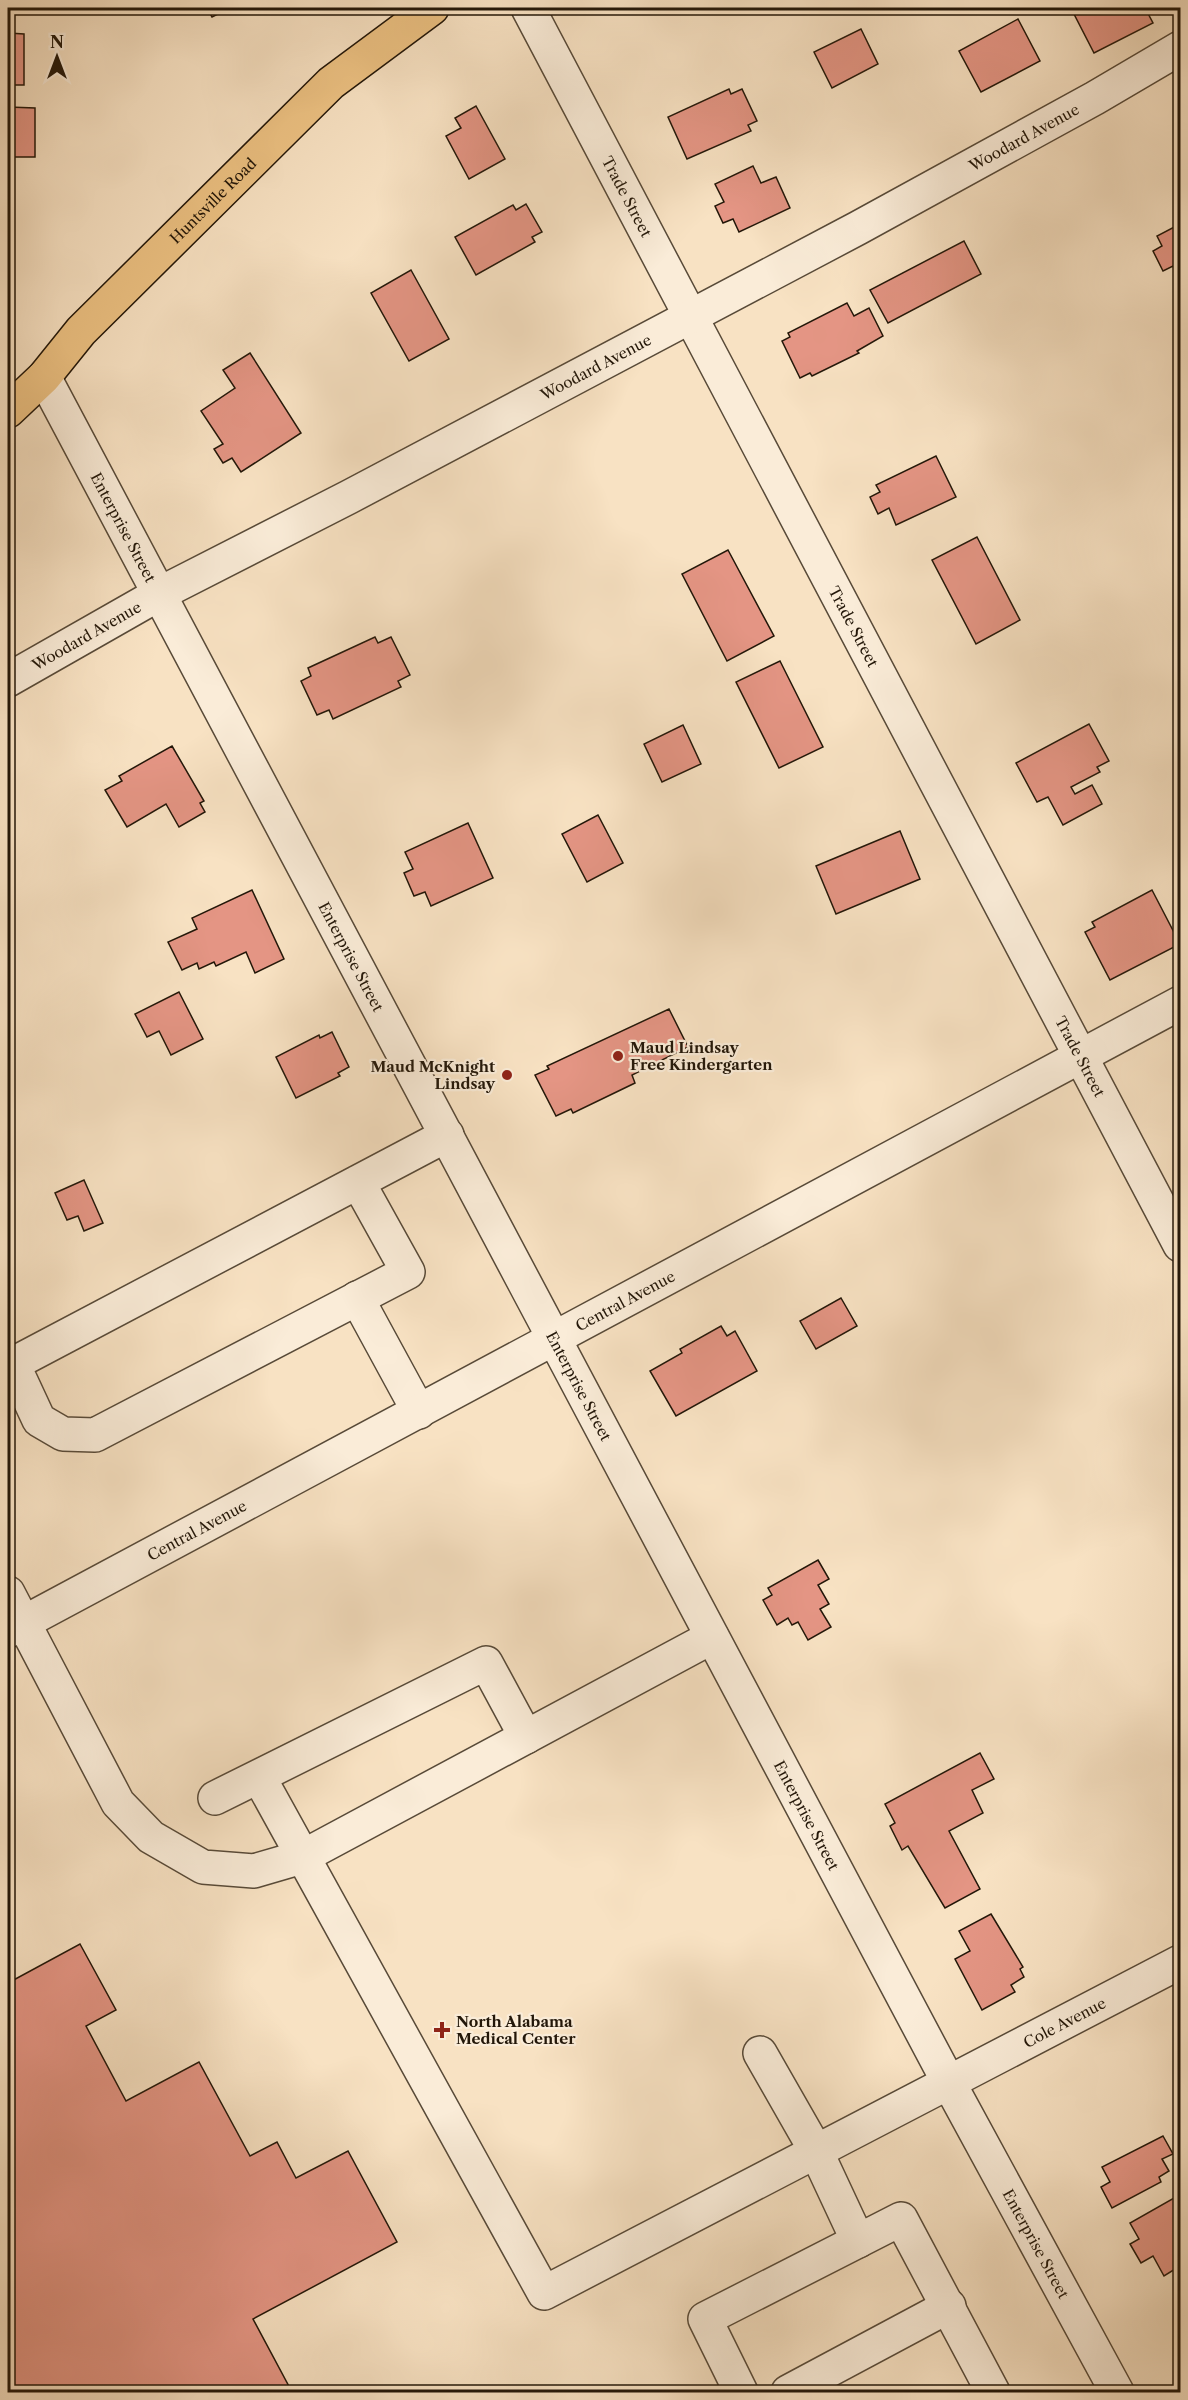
<svg xmlns="http://www.w3.org/2000/svg" width="1188" height="2400" font-family="'Libre Caslon Text',serif">
<style>
.building{fill:#e49584;stroke:#231709;stroke-width:1.5}
.lines{fill:none;stroke-linecap:round;stroke-linejoin:round}
.minor-casing{stroke:#584a38;stroke-width:36}
.major-casing{stroke:#231709;stroke-width:36}
.minor{stroke:#faecd8;stroke-width:33}
.major{stroke:#ecc182;stroke-width:33}
.poi-dot{fill:#8f2418;stroke:#faecd8;stroke-width:2}
.labels{text-anchor:middle;dominant-baseline:central;stroke-width:4.5;stroke-linejoin:round;paint-order:stroke}
.street-label{font-size:15px;fill:#231709;stroke:#faecd8}
.poi-label{font-size:15px;font-weight:bold;fill:#231709;stroke:#faecd8;text-anchor:start}
</style>
<rect width="100%" height="100%" fill="#f8e2c3"/>
<filter id="stains"><feTurbulence type="fractalNoise" baseFrequency=".00333" numOctaves="4"/><feColorMatrix values="0 0 0 0 .2 0 0 0 0 .09 0 0 0 0 .02 0 0 0 .5 -.17"/></filter>
<radialGradient id="worn" r=".72"><stop offset=".6" stop-color="#630" stop-opacity="0"/><stop offset="1" stop-color="#630" stop-opacity=".3"/></radialGradient>
<g class="building">
<path d="M207 8H230L212 17Z"/>
<path d="M1086 8H1145L1153 23 1094 53 1074 14Z"/>
<path d="M1018 19 1040 61 981 92 959 51Z"/>
<path d="M861 29 878 64 832 88 814 52Z"/>
<path d="M8 33 24 34V85H8Z"/>
<path d="M729 89 731 94 742 89 757 121 748 125 751 131 687 159 668 117Z"/>
<path d="M476 106 505 159 469 179 446 136 461 128 455 118Z"/>
<path d="M8 107 35 108V157H8Z"/>
<path d="M753 166 761 183 776 177 790 208 739 232 733 219 723 223 715 206 724 202 715 184Z"/>
<path d="M526 204 542 232 532 237 535 242 476 275 455 237 513 205 516 210Z"/>
<path d="M1180 224V277L1178 278 1173 266 1163 271 1153 251 1162 246 1157 236Z"/>
<path d="M964 241 981 274 888 323 870 290Z"/>
<path d="M411 270 449 339 409 361 371 293Z"/>
<path d="M847 303 854 316 869 308 883 336 857 351 859 353 812 376 810 373 800 378 782 341 790 337 788 333Z"/>
<path d="M250 353 301 433 241 472 232 458 223 463 214 449 223 444 201 411 235 388 223 370Z"/>
<path d="M936 456 956 497 896 525 889 508 878 514 870 497 880 492 876 485Z"/>
<path d="M977 537 1020 620 976 644 932 560Z"/>
<path d="M728 550 774 636 727 661 682 574Z"/>
<path d="M375 637 378 643 391 637 410 675 398 681 401 687 333 719 329 710 317 715 301 681 311 676 308 668Z"/>
<path d="M780 661 823 747 779 768 736 682Z"/>
<path d="M1089 724 1109 761 1097 767 1100 772 1071 787 1075 794 1092 785 1102 804 1063 825 1048 797 1037 802 1016 763Z"/>
<path d="M683 725 701 764 662 782 644 744Z"/>
<path d="M172 746 204 801 200 803 205 812 179 827 166 804 127 827 105 790 122 781 119 776Z"/>
<path d="M598 815 623 863 587 882 562 834Z"/>
<path d="M468 823 493 878 431 906 425 892 414 896 404 873 413 869 405 852Z"/>
<path d="M900 831 920 879 836 914 816 866Z"/>
<path d="M252 890 284 959 255 973 246 952 216 966 214 962 199 969 197 963 182 970 168 942 197 929 192 918Z"/>
<path d="M1152 890 1180 944 1110 980 1085 932 1095 927 1092 922Z"/>
<path d="M179 992 203 1039 171 1055 159 1031 147 1037 135 1014Z"/>
<path d="M669 1009 688 1047 632 1075 635 1083 573 1113 571 1109 556 1116 535 1075 549 1069 547 1066Z"/>
<path d="M332 1032 349 1067 338 1073 340 1076 296 1098 276 1057 319 1035 320 1038Z"/>
<path d="M84 1180 103 1223 84 1231 78 1216 67 1220 55 1193Z"/>
<path d="M841 1298 857 1326 816 1349 800 1321Z"/>
<path d="M721 1326 727 1336 735 1331 757 1371 676 1416 650 1371 682 1353 680 1349Z"/>
<path d="M818 1560 829 1579 818 1585 829 1604 820 1609 831 1627 808 1640 798 1622 792 1625 788 1618 777 1625 763 1600 772 1595 768 1588Z"/>
<path d="M980 1753 994 1779 972 1790 983 1813 949 1831 980 1889 945 1908 908 1846 902 1850 890 1826 895 1823 885 1804Z"/>
<path d="M991 1914 1023 1967 1020 1969 1024 1977 1011 1985 1015 1992 982 2010 955 1959 970 1951 959 1931Z"/>
<path d="M80 1944 116 2010 86 2026 126 2101 199 2062 250 2156 277 2142 296 2178 348 2151 397 2242 253 2319 292 2392H8V1983Z"/>
<path d="M1163 2136 1173 2154 1162 2159 1169 2171 1159 2177 1161 2182 1112 2208 1101 2187 1110 2182 1102 2167Z"/>
<path d="M1174 2198 1180 2210V2266L1164 2276 1153 2256 1141 2263 1130 2244 1139 2239 1130 2223Z"/>
</g>
<g class="lines">
<defs>
<g id="minor">
<path id="s1" d="M528 8 1180 1245"/>
<path id="s2" d="M44 377 949 2083 1117 2392"/>
<path id="s3" d="M8 680 159 594 349 497 858 228 1095 98 1180 48"/>
<path d="M358 1182 408 1272 95 1435 63 1434 39 1420 13 1364 447 1135"/>
<path d="M357 1298 419 1412"/>
<path d="M8 1593 118 1803 151 1837 203 1867 254 1871 302 1857 712 1637"/>
<path id="s4" d="M8 1631 1180 1003"/>
<path id="s5" d="M259 1777 544 2293 1180 1962"/>
<path d="M215 1798 486 1663 526 1737"/>
<path d="M760 2053 816 2151 858 2241"/>
<path d="M741 2392 705 2319 901 2219 993 2392"/>
<path d="M788 2392 949 2306"/>
</g>
<g id="major">
<path id="s6" d="M8 411 44 377 81 331 331 83 432 8"/>
</g>
</defs>
<use href="#minor" class="minor-casing"/>
<use href="#major" class="major-casing"/>
<use href="#minor" class="minor"/>
<use href="#major" class="major"/>
</g>
<g class="poi-dot">
<circle cx="618" cy="1056" r="6"/>
<circle cx="507" cy="1075" r="6"/>
<path d="M439 2021h6v6h6v6h-6v6h-6v-6h-6v-6h6z"/>
</g>
<g class="labels">
<g class="street-label">
<text stroke="none"><textPath href="#s3" startOffset="1152">Woodard Avenue</textPath></text>
<text stroke="none"><textPath href="#s1" startOffset="213">Trade Street</textPath></text>
<text stroke="none"><textPath href="#s6" startOffset="294">Huntsville Road</textPath></text>
<text stroke="none"><textPath href="#s3" startOffset="666">Woodard Avenue</textPath></text>
<text stroke="none"><textPath href="#s2" startOffset="170">Enterprise Street</textPath></text>
<text stroke="none"><textPath href="#s1" startOffset="699">Trade Street</textPath></text>
<text stroke="none"><textPath href="#s3" startOffset="90">Woodard Avenue</textPath></text>
<text stroke="none"><textPath href="#s2" startOffset="656">Enterprise Street</textPath></text>
<text stroke="none"><textPath href="#s1" startOffset="1185">Trade Street</textPath></text>
<text stroke="none"><textPath href="#s4" startOffset="700">Central Avenue</textPath></text>
<text stroke="none"><textPath href="#s2" startOffset="1142">Enterprise Street</textPath></text>
<text stroke="none"><textPath href="#s4" startOffset="214">Central Avenue</textPath></text>
<text stroke="none"><textPath href="#s2" startOffset="1628">Enterprise Street</textPath></text>
<text stroke="none"><textPath href="#s5" startOffset="1176">Cole Avenue</textPath></text>
<text stroke="none"><textPath href="#s2" startOffset="2114">Enterprise Street</textPath></text>
</g>
<g class="poi-label">
<text x="630" y="1047">Maud Lindsay<tspan x="630" dy="17">Free Kindergarten</tspan></text>
<text x="495" y="1066" text-anchor="end">Maud McKnight<tspan x="495" dy="17">Lindsay</tspan></text>
<text x="456" y="2021">North Alabama<tspan x="456" dy="17">Medical Center</tspan></text>
</g>
</g>
<rect width="1188" height="2400" fill="none" stroke="#f8e2c3" stroke-width="30"/>
<rect x="9" y="9" width="1170" height="2382" fill="none" stroke="#231709" stroke-width="3"/>
<rect x="15" y="15" width="1158" height="2370" fill="none" stroke="#231709" stroke-width="1.5"/>
<g transform="translate(57 57)" stroke="#faecd8" stroke-width="4.5" paint-order="stroke">
<path d="M0-4.5L10 22L0 15L-10 22Z" fill="#231709"/>
<text y="-9" font-size="16" font-weight="bold" text-anchor="middle" fill="#231709">N</text>
</g>
<rect width="100%" height="100%" filter="url(#stains)"/>
<rect width="100%" height="100%" fill="url(#worn)"/>
</svg>
